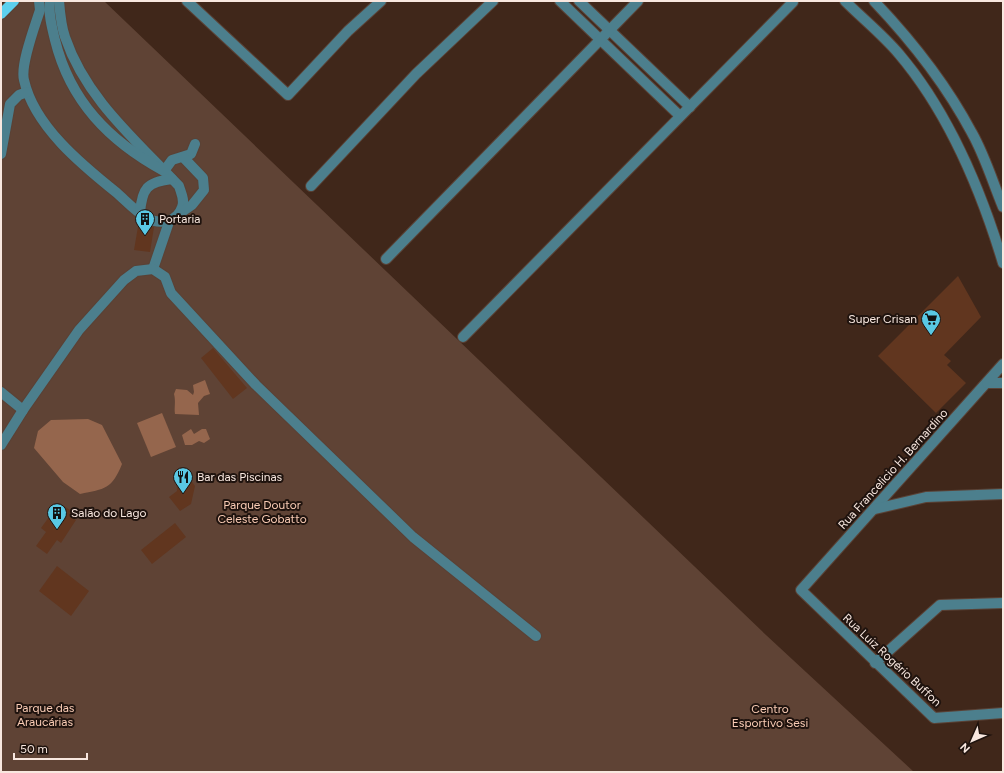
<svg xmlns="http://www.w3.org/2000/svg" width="1004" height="773" font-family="Figtree,sans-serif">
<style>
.green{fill:#5f4335}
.water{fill:#95664d}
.building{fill:#61361f}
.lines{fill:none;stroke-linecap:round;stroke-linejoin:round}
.minor-casing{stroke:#5a4236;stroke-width:12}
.major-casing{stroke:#5a4236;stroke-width:12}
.minor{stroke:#4c7f8d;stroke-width:10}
.major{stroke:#5dd0ee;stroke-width:10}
.labels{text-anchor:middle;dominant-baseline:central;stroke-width:4;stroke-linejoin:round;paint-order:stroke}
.poi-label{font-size:12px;fill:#f8e7df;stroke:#1f130e;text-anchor:start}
.street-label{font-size:12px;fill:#f8e7df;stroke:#1f130e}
.park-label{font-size:12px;fill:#faccb5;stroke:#1f130e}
</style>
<rect width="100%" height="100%" fill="#40271a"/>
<path class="green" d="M19 1H104L766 635 914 772H1V20Z"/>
<g class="water">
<path d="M205 380 210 394 204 396 198 403 199 415 175 414C174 407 176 402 174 394L176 389 187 390 193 395 194 392 193 385Z"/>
<path d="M162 413 176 447 151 457 137 423Z"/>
<path d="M88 419 102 425 122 464C112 489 105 489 80 494L63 482 34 448 38 431 51 420Z"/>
<path d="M191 429 194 434 202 429H206L210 439 204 443 199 441 192 445H185L182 435Z"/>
</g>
<g class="building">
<path d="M139 221 154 227 150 252 134 250Z"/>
<path d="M958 276 981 317 944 355 951 361 947 365 966 383 936 413 878 356Z"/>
<path d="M213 348 247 388 233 399 201 358Z"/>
<path d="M185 472 195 486 191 504 180 511 169 497 177 491 176 476Z"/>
<path d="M57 506 62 510 64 506 73 512 70 516 76 520 61 543 57 540 47 554 36 546 46 532 41 528Z"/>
<path d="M175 523 186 537 152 564 141 550Z"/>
<path d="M57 566 89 591 71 616 39 591Z"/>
</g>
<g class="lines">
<defs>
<g id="minor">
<path d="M39 1 40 10C35 26 20 65 24 80 34 126 82 165 117 193 126 201 136 212 147 218 160 225 177 222 182 207 185 200 181 193 179 186 136 140 86 99 65 37 61 26 60 13 59 1"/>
<path d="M50 1C48 13 52 28 55 40 70 101 109 141 164 171L172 160 191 154 195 144"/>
<path d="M187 1 288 95 348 31 381 1"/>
<path d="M560 1 680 116"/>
<path d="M579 1 690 107"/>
<path d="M845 1C863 19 883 35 899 54 950 114 981 190 1003 263"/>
<path d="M874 1C912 41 946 84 972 133 985 156 993 183 1003 207"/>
<path d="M1 154 10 104 19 95 27 92"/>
<path d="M311 186 416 74 493 1"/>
<path d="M140 213C142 188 147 182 172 179"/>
<path d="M179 214 192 205 204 190 203 178 183 157"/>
<path d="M386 259 638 1"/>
<path d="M153 269 169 222"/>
<path d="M463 337 793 2"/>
<path d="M1003 364 801 590 934 718 1003 713"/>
<path d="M987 383H1003"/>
<path d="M1 392 23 410"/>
<path d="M1 445 23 410 79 330 124 280 136 271 153 269 165 277 171 293 256 385 413 537 536 636"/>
<path d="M875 509 926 497 1003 494"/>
<path d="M875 663 940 605 1003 603"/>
</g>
<path id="major" d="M1 14 14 1"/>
</defs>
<use href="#minor" class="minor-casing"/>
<use href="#major" class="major-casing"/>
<use href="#minor" class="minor"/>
<use href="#major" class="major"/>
</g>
<defs>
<symbol id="building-pin" viewBox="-11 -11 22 30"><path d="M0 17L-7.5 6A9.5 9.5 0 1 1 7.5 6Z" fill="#59c8e4" stroke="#1f130e"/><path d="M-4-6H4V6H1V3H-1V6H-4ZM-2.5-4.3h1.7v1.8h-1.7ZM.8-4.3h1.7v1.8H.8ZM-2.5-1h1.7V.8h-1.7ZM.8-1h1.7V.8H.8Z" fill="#111"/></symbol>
<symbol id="supermarket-pin" viewBox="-11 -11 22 30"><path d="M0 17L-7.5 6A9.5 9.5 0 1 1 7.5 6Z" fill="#59c8e4" stroke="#1f130e"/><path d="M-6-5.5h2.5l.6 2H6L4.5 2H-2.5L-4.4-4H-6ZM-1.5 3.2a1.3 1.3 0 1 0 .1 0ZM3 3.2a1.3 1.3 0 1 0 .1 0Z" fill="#111"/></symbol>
<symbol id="restaurant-pin" viewBox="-11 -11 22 30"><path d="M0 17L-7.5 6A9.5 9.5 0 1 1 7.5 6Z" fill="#59c8e4" stroke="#1f130e"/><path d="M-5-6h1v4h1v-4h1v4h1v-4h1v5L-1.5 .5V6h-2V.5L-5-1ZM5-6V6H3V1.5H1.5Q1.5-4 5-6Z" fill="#111"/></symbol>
</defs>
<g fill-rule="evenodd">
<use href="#building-pin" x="134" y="208" width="22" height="30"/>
<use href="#supermarket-pin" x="920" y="308" width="22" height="30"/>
<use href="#restaurant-pin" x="172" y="466" width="22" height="30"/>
<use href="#building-pin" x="46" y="502" width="22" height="30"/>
</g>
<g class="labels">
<g class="poi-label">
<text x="159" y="219">Portaria</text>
<text x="917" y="319" text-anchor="end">Super Crisan</text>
<text x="197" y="477">Bar das Piscinas</text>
<text x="71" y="513">Salão do Lago</text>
</g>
<g class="street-label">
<text transform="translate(893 469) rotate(-48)">Rua Francelicio H. Bernardino</text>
<text transform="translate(892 660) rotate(43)">Rua Luiz Rogério Buffon</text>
</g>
<g class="park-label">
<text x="262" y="505">Parque Doutor<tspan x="262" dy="14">Celeste Gobatto</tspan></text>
<text x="45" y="708">Parque das<tspan x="45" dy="14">Araucárias</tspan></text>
<text x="770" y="709">Centro<tspan x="770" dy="14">Esportivo Sesi</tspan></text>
</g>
</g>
<rect width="1004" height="773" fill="none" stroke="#f8e7df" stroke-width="4"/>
<g transform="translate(972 741) rotate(225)" stroke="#1f130e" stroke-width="3" paint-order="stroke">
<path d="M0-3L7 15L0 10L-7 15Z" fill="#f8e7df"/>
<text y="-6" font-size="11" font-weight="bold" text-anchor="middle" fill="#f8e7df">N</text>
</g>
<path d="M14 753v6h73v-6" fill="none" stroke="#f8e7df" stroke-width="2"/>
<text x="20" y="753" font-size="12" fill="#f8e7df" stroke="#1f130e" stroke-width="3" paint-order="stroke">50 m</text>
</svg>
